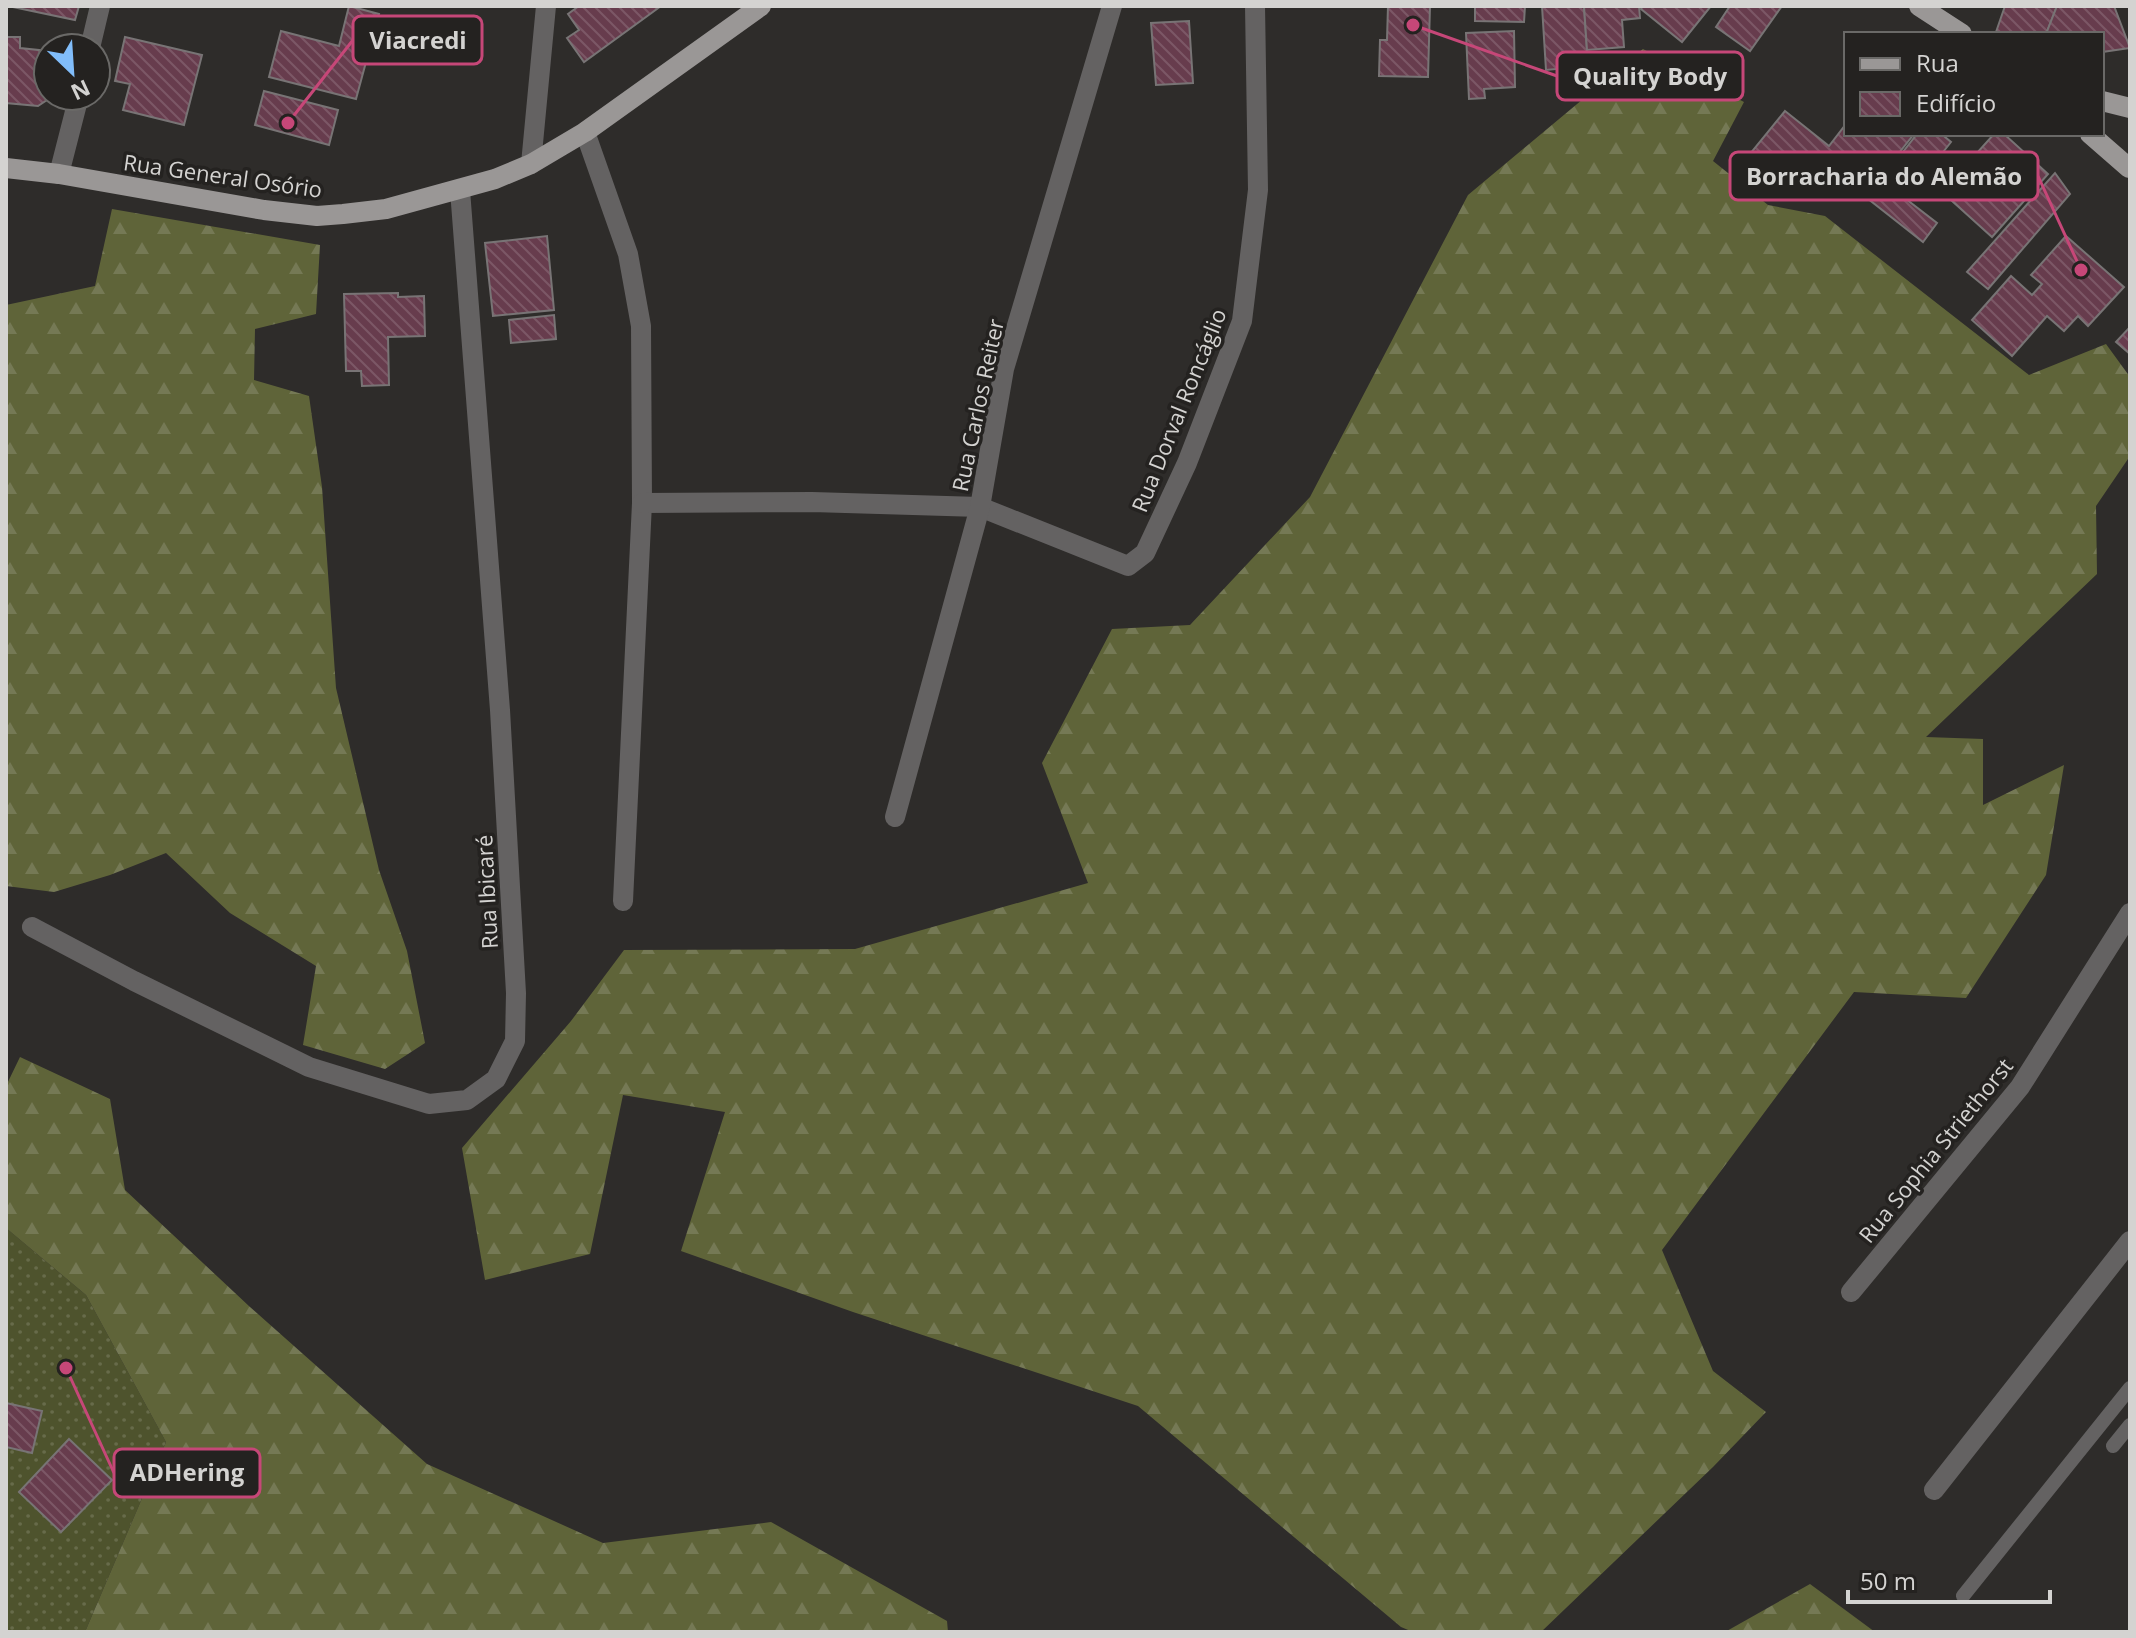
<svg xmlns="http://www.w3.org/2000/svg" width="2136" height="1638" font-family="'Open Sans',sans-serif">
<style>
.grass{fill:url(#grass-dots)}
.forest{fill:url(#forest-firs)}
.building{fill:url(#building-back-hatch);stroke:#787475;stroke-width:2}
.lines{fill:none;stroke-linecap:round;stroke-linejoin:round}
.service{stroke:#646262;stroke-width:14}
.minor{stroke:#646262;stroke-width:20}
.primary{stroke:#9a9796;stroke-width:20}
.labels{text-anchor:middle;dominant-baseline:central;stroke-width:7;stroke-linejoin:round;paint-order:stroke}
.street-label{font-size:22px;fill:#d4d3d1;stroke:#242220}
.leader{fill:none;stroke:#c64778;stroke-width:3}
.callout-dot{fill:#c64778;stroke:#242220;stroke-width:3}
.callout{fill:#242220;stroke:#c64778;stroke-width:3}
.callout-label{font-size:24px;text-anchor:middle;font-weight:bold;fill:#d4d3d1}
</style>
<defs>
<pattern id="grass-dots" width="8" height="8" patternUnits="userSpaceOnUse" patternTransform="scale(2)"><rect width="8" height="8" fill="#4e532d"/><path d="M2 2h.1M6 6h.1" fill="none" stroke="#676b4a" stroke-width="1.8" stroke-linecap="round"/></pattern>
<pattern id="forest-firs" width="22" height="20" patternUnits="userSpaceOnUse" patternTransform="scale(2)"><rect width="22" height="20" fill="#5f6439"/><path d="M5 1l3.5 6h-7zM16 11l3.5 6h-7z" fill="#757955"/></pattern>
<pattern id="building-back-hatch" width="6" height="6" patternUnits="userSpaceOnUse" patternTransform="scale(2)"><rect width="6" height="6" fill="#673c4d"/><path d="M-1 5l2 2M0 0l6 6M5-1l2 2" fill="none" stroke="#7c5766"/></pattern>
</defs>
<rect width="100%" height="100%" fill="#2e2c2a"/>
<path class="grass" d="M6 1228 86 1295 166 1442 85 1632H6Z"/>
<g class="forest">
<path d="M1643 49 1744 102 1713 161 1768 205 1825 216 2029 375 2106 344 2130 377V456L2096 506 2097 574 1926 737 1983 739V805L2064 765 2046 875 1966 998 1854 992 1662 1250 1713 1371 1766 1412 1713 1467 1541 1632H1413L1401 1627 1138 1406 853 1312 681 1251 725 1112 623 1095 590 1254 485 1280 462 1148 571 1021 624 950 855 949 1088 883 1042 763 1112 629 1190 625 1310 497 1468 195Z"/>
<path d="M112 209 320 245 316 314 255 329 254 380 309 396 322 487 336 688 379 870 407 951 425 1043 385 1069 303 1045 316 966 230 913 166 853 110 875 54 892 6 886V305L95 286Z"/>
<path d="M20 1057 110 1099 125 1190 250 1307 427 1464 603 1543 771 1522 947 1621 948 1632H85L166 1442 86 1295 6 1228V1086Z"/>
<path d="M1810 1584 1875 1632H1725Z"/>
</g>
<g class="building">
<path d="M8 6H79L75 20Z"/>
<path d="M349 6 379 14 356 99 269 77 281 31 339 46Z"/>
<path d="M579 6H661L584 62 567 38 579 30 568 14Z"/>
<path d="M1388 6H1430L1428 77 1379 76 1380 40H1387Z"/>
<path d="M1475 6H1525L1524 22 1475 21Z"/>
<path d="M1542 6H1584L1588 66 1546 70Z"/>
<path d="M1584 6H1639L1640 18 1622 20 1624 47 1587 50Z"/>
<path d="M1643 6H1711L1682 42 1641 9Z"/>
<path d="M1730 6H1782L1750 51 1716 27Z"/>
<path d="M2005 6H2057L2046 34H2002L1996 32Z"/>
<path d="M2057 6H2114L2130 48 2102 52V34H2046Z"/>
<path d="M1189 21 1193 83 1156 85 1151 23Z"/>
<path d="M1514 31 1515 87 1484 89 1485 98 1469 99 1466 33Z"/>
<path d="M6 37H20V48L48 51V96H53L38 106 6 103Z"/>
<path d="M125 37 202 55 184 125 123 110 130 84 115 81Z"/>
<path d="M264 91 338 110 329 145 255 125Z"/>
<path d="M1785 111 1829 146 1846 124V134H1914L1863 198 1817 162 1789 196 1745 160Z"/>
<path d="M1917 134H1947L1945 137 1951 142 1906 199 1937 223 1923 242 1867 198Z"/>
<path d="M1994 134H2004L2048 174 1992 237 1942 192Z"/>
<path d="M2055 173 2070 194 1988 289 1967 272Z"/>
<path d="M547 236 554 310 493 316 485 243Z"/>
<path d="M2066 236 2124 287 2088 326 2078 316 2064 331 2047 316 2012 356 1972 320 2011 276 2032 295 2042 284 2031 275Z"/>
<path d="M398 293V297L424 296 425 336 388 337 389 385 362 386 361 371H346L344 294Z"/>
<path d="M554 315 556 339 511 343 509 320Z"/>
<path d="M2130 327V354L2116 342Z"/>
<path d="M6 1403 42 1411 32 1453 6 1447Z"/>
<path d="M69 1439 112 1480 61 1532 19 1492Z"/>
</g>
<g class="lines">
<g class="service">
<path d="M2113 1446 2130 1425"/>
<path d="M1963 1596 2130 1388"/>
</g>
<g class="minor">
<path d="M90 48 100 6"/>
<path d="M585 132 628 254 641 326 642 503 623 901"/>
<path d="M531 164 546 6"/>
<path d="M59 174 79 96"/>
<path d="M642 503 812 502 980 507 1128 566 1145 553 1187 463 1242 321 1258 190 1255 6"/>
<path d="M895 817 980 507 1004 369 1112 6"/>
<path d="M32 927 134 981 309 1067 429 1104 467 1100 496 1079 515 1041 516 993 500 710 460 190"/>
<path d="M1851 1292 2020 1087 2130 913"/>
<path d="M1934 1490 2130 1241"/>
</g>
<g class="primary">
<path d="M1919 6 1962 34"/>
<path d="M2102 101 2130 108"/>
<path d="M2090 134 2129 168"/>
<path d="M6 168 59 174 264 210 317 216 343 214 386 209 495 179 531 164 585 132 761 6"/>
</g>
</g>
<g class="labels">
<g class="street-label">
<text transform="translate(223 175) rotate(8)">Rua General Osório</text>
<text transform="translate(977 405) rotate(-78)">Rua Carlos Reiter</text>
<text transform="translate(1178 410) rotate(-68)">Rua Dorval Roncáglio</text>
<text transform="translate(486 892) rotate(-93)">Rua Ibicaré</text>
<text transform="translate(1935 1150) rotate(-51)">Rua Sophia Striethorst</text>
</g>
</g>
<path class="leader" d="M288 123L353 40M1413 25L1557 76M2081 270L2038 176M66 1368L114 1473"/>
<g class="callout-dot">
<circle cx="288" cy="123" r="8"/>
<circle cx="1413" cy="25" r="8"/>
<circle cx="2081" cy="270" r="8"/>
<circle cx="66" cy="1368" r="8"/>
</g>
<g class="callout">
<rect x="353" y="16" width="129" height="48" rx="8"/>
<rect x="1557" y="52" width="186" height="48" rx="8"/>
<rect x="1730" y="152" width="308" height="48" rx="8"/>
<rect x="114" y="1449" width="146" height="48" rx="8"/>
</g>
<g class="callout-label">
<text x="418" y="49">Viacredi</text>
<text x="1650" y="85">Quality Body</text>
<text x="1884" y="185">Borracharia do Alemão</text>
<text x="187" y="1481">ADHering</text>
</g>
<rect width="2136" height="1638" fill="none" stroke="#d4d3d1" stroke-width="16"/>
<rect x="1844" y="32" width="260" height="104" fill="#242220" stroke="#6a6967" stroke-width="2"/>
<rect x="1860" y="58" width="40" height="12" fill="#9a9796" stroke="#6a6967" stroke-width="2"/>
<text x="1916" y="72" font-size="24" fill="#d4d3d1">Rua</text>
<rect x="1860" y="92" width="40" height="24" fill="url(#building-back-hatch)" stroke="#6a6967" stroke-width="2"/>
<text x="1916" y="112" font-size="24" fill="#d4d3d1">Edifício</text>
<g transform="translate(72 72) rotate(155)"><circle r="38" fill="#242220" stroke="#6a6967" stroke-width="2"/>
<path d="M0-6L14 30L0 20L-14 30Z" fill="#81bdfa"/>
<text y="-12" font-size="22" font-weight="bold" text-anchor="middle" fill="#d4d3d1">N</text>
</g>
<path d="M1848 1590v12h202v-12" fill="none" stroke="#d4d3d1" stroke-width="4"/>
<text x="1860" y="1590" font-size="24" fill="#d4d3d1" stroke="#242220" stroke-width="6" paint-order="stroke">50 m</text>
</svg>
